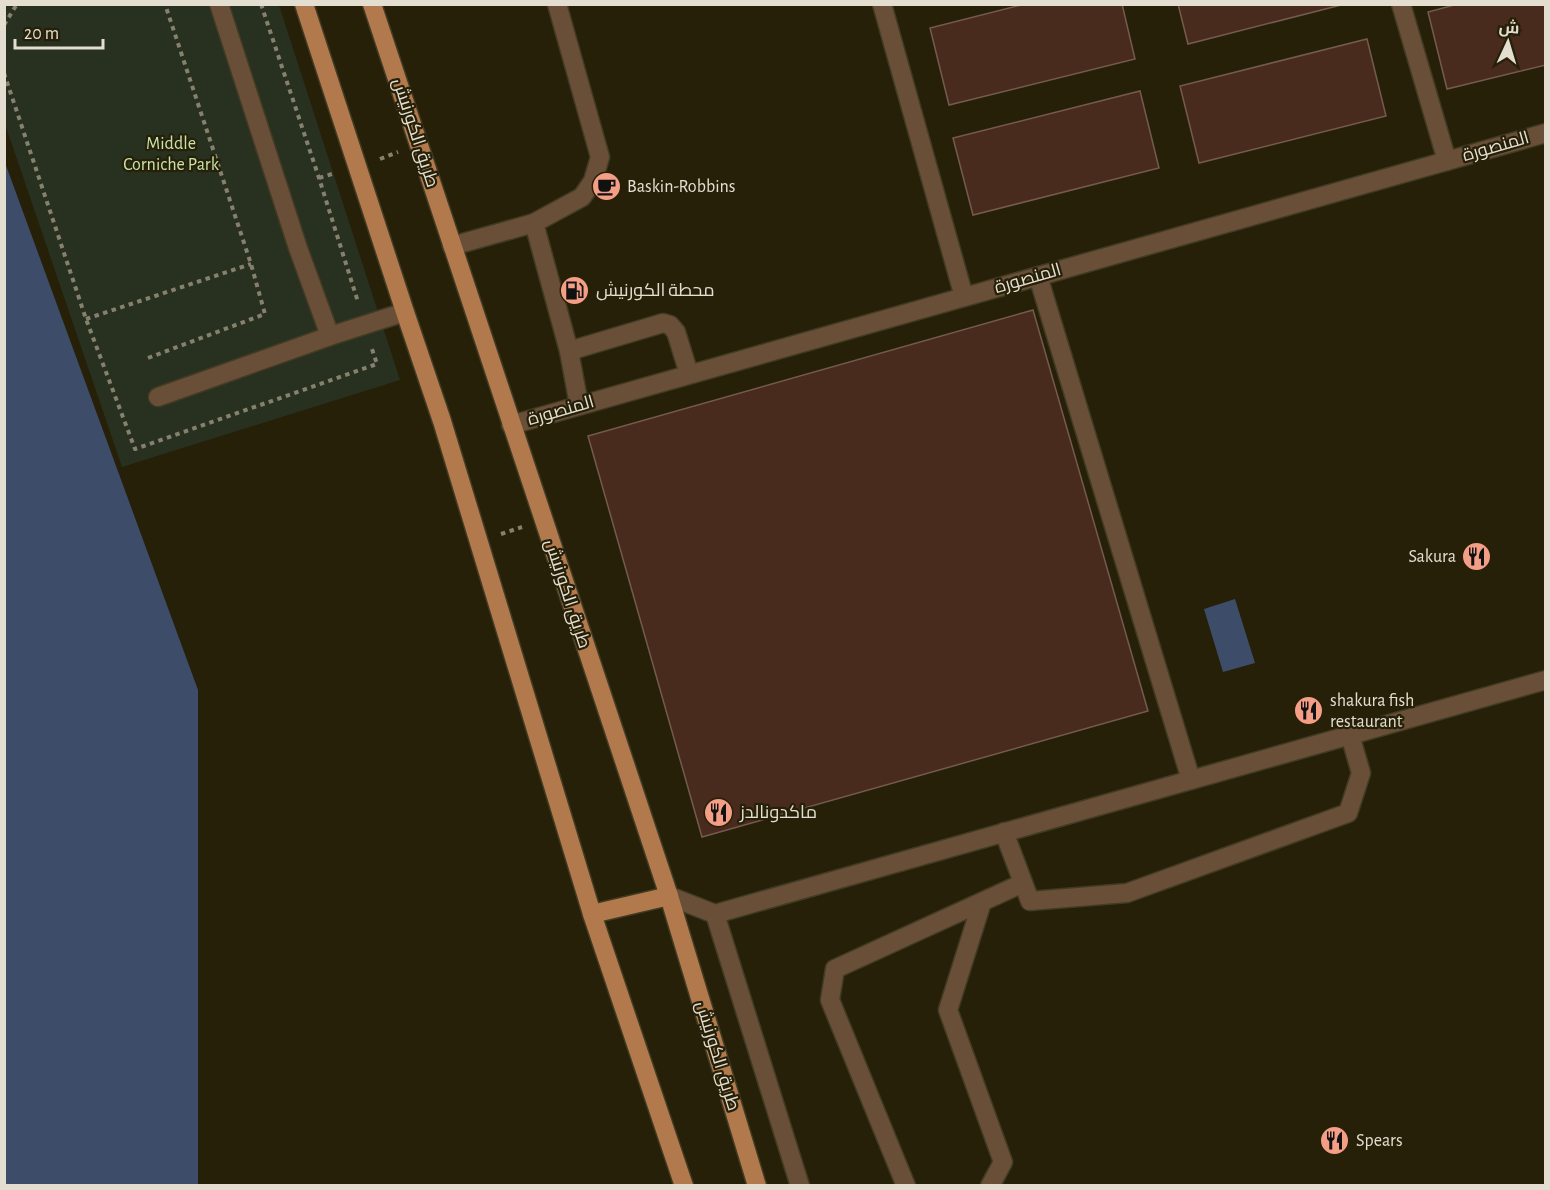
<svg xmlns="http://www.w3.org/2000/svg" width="1550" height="1190" font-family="'Alegreya Sans',Cairo,sans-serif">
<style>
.green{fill:#28301f}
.water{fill:#3d4c68}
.building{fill:#492b1e;stroke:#745a4f;stroke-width:1.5}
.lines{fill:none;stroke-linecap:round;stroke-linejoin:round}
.minor-casing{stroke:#413b24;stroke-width:21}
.major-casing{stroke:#413b24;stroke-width:21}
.path{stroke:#86806d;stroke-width:4;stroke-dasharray:4.5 4.5;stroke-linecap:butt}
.minor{stroke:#694e38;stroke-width:18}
.major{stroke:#b27a4c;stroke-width:18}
.labels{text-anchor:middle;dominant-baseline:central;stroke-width:4.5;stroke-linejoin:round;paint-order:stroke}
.street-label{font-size:18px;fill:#e3ded0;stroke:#272008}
.park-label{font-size:18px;fill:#c7e3ab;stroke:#272008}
.poi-label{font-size:18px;fill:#e3ded0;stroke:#272008;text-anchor:start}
</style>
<rect width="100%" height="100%" fill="#272008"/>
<path class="green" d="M4 5H279L400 380 122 467 5 124Z"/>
<g class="water">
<path d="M4 160 198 690V1185H5Z"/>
<path d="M1235 599 1255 663 1223 672 1204 609Z"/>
</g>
<g class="building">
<path d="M1025 4H1122L1135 59 949 105 930 28Z"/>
<path d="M1178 4H1345L1188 44Z"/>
<path d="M1458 4H1546V65L1447 89 1428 12Z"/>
<path d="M1367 39 1386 116 1199 163 1180 86Z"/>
<path d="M1140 91 1159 168 973 215 953 138Z"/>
<path d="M1033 310 1148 711 702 837 588 436Z"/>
</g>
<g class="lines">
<defs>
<g id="minor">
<path d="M219 4 298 248 330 336 405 312"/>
<path d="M882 4 964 297"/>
<path d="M1401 4 1447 161"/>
<path d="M534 223 569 351"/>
<path d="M452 246 534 223 582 197 593 181 600 157 557 4"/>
<path d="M1038 276 1191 780"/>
<path d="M158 397 330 336"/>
<path d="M579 405 569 351 663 323 670 325 676 332 689 374"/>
<path d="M511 425 1546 133"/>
<path d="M1004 832 1030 901 1127 893 1348 813 1361 773 1350 735"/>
<path d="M669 896 715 914 1546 680"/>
<path d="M982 902 948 1010 1003 1162 990 1186"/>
<path d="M715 914 800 1186"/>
<path d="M906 1186 830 1000 835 969 1023 883"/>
</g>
<g id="major">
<path d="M304 4 405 312 442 421 592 914 684 1186"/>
<path d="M372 4 669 896 757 1186"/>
<path d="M592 914 669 896"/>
</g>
</defs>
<use href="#minor" class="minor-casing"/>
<use href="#major" class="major-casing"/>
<g class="path">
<path d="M261 4 319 178 358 302"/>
<path d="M4 25 17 4"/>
<path d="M4 73 86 319 135 449 377 364 371 346"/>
<path d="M380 159 398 152"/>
<path d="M319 178 335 173"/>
<path d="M86 319 251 264"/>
<path d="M148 358 265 314 251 264 165 4"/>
<path d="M501 534 522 527"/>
</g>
<use href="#minor" class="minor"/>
<use href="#major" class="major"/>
</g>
<defs>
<symbol id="cafe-disc" viewBox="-11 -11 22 22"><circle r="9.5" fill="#f49e86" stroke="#272008"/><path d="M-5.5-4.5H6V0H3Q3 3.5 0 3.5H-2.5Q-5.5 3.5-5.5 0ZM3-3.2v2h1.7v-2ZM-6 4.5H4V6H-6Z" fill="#111"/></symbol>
<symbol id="fuel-disc" viewBox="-11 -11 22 22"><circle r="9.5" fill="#f49e86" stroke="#272008"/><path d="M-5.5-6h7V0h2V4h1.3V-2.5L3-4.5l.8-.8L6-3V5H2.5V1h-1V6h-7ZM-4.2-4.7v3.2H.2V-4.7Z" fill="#111"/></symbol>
<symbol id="restaurant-disc" viewBox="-11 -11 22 22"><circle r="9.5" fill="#f49e86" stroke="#272008"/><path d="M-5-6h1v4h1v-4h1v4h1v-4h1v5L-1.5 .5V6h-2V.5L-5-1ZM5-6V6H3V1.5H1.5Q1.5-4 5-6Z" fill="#111"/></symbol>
</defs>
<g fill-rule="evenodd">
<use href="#cafe-disc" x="590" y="170" width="33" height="33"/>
<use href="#fuel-disc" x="558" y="274" width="33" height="33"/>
<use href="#restaurant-disc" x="1460" y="540" width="33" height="33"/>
<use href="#restaurant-disc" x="1292" y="694" width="33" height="33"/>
<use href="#restaurant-disc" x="702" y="796" width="33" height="33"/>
<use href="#restaurant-disc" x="1318" y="1124" width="33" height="33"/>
</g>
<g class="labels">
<g class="street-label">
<text transform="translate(415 133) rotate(72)">طريق الكورنيش</text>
<text transform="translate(1496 147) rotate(-16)">المنصورة</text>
<text transform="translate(1028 279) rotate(-16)">المنصورة</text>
<text transform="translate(561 411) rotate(-16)">المنصورة</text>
<text transform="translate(567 594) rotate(72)">طريق الكورنيش</text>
<text transform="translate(717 1056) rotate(73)">طريق الكورنيش</text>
</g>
<g class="park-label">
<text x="171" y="144">Middle<tspan x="171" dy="21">Corniche Park</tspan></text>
</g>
<g class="poi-label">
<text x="627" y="187">Baskin-Robbins</text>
<text x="596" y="291">محطة الكورنيش</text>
<text x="1456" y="557" text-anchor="end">Sakura</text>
<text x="1330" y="701">shakura fish<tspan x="1330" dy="21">restaurant</tspan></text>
<text x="740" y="813">ماكدونالدز</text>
<text x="1356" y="1141">Spears</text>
</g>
</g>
<rect width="1550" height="1190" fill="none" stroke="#e3ded0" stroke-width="12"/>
<g transform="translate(1508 42) rotate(4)" stroke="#272008" stroke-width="4.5" paint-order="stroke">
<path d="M0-4.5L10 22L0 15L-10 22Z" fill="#e3ded0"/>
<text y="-9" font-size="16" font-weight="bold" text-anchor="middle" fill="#e3ded0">ش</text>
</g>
<path d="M15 39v9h88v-9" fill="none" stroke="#e3ded0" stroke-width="3"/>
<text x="24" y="39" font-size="18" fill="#e3ded0" stroke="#272008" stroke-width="4.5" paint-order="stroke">20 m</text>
</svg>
